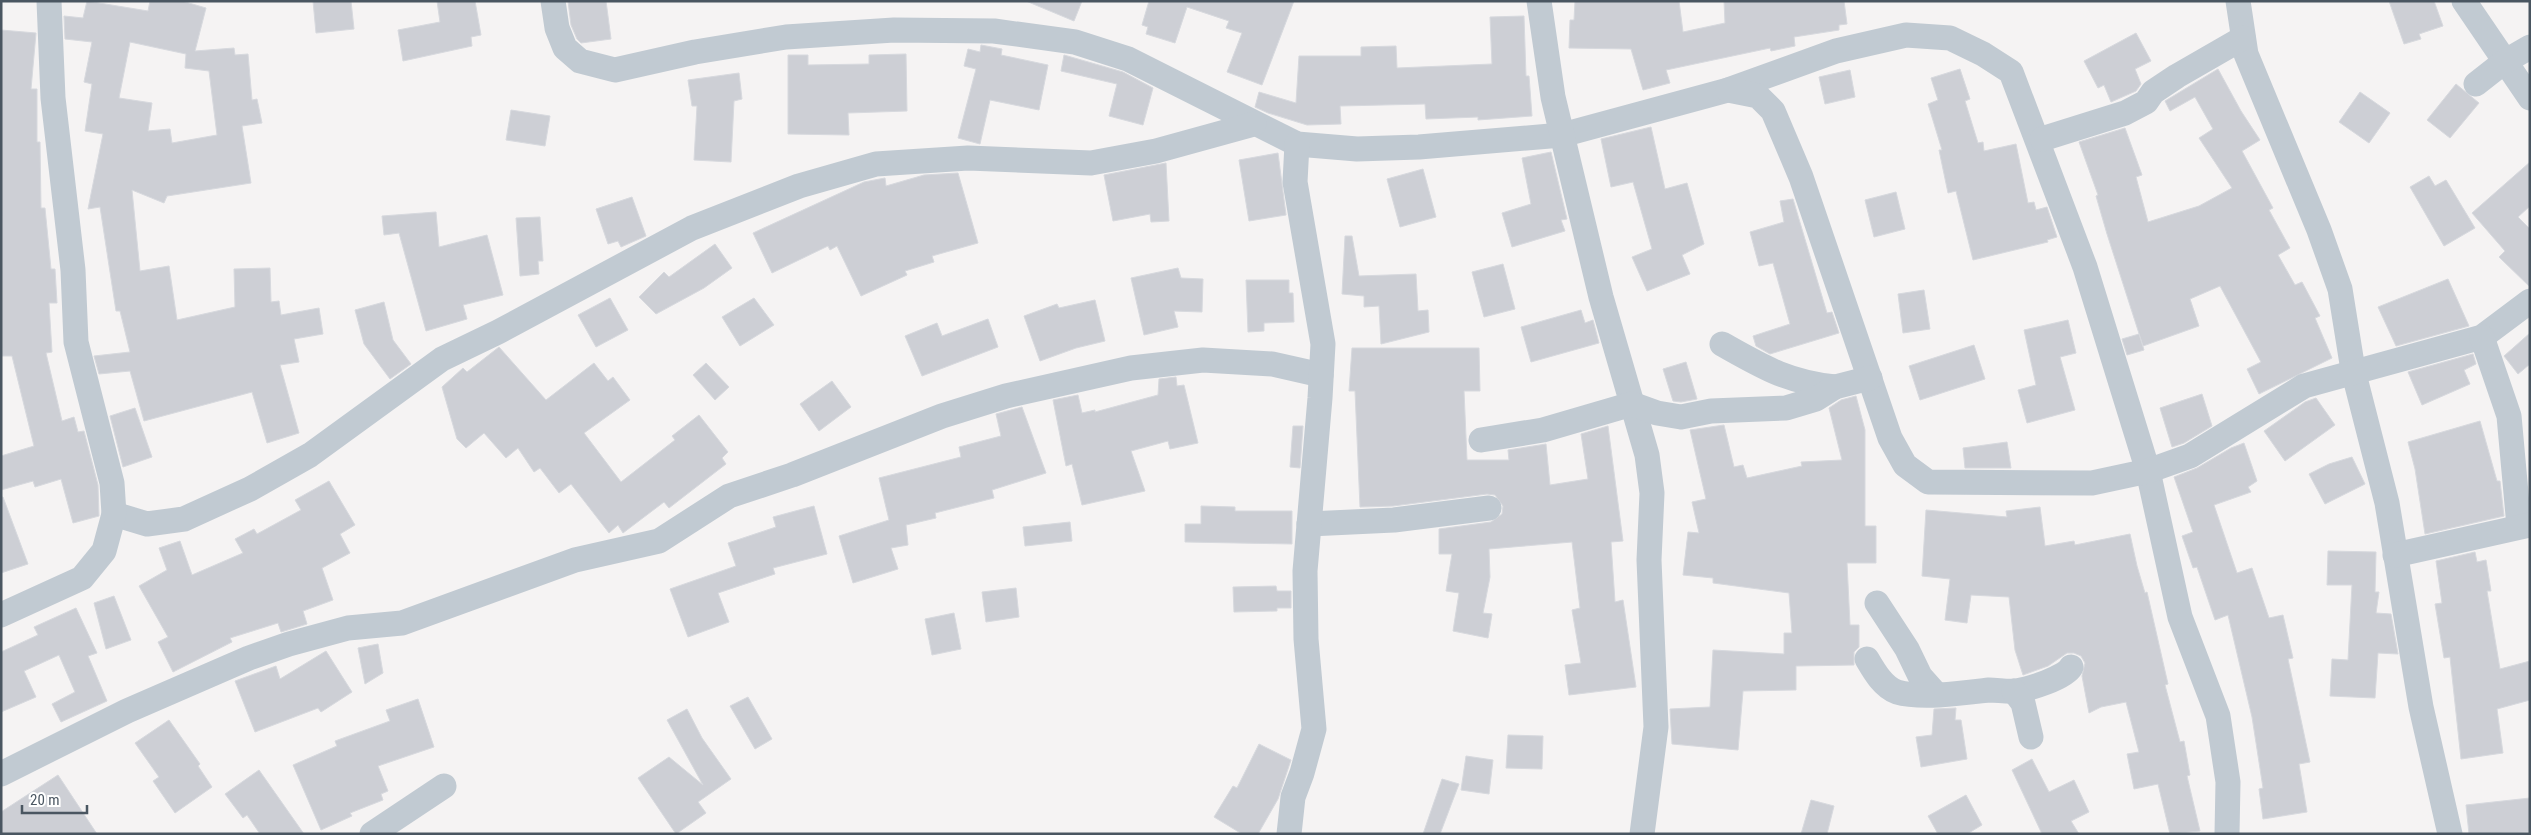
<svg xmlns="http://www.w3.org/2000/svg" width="2531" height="835" font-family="'Roboto Condensed',sans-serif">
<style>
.building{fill:#cdcfd5;stroke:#d7d9de;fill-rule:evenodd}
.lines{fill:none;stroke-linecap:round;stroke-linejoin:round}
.minor{stroke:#c1cad2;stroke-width:25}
</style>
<rect width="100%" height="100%" fill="#f5f3f3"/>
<g class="building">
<path d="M87 1 148 11 150 1H182L206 8 195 51 234 48 235 55 248 54 252 100 257 99 262 123 242 126 251 183 167 196 164 203 132 190 140 271 169 266 177 320 235 307 234 269 270 268 271 302 279 301 281 315 319 308 323 334 294 339 299 362 280 365 299 433 267 443 252 392 144 421 130 371 99 374 94 356 130 352 120 311H116L100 207 88 209 103 134 85 131 92 84 84 82 92 42 65 39 64 16 83 18ZM130 42 186 54 185 68 209 71 217 135 172 143 170 129 148 131 152 103 119 98Z"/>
<path d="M313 1H351L354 29 316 33Z"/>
<path d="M437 1H475L481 35 471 37 472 46 403 61 398 30 440 22Z"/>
<path d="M568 1H606L611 39 581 43 577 39 571 25Z"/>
<path d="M1026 1H1082L1074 21Z"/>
<path d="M1149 1H1294L1262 85 1227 72 1242 33 1226 28 1229 21 1187 7 1175 43 1146 34 1148 27 1142 25Z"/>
<path d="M1575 1H1679L1683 32 1725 23 1724 1H1844L1847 24 1839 25V30L1794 37 1795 46 1771 51 1770 48 1666 70 1670 83 1643 90 1631 49 1569 48 1570 20H1574Z"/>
<path d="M2389 1H2434L2443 26 2419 34 2421 39 2404 44Z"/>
<path d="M1524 16 1526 76H1529L1532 116 1478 120V117L1426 119 1425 104 1340 106 1341 124 1307 125 1268 113 1255 107 1259 92 1296 103 1299 56H1361V47L1396 46 1397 68 1492 64 1490 17Z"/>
<path d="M1 30 36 33 31 89H37V142H40L41 208H45L51 269H55L57 303H49L52 352 46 353 62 421 74 417 78 432 84 431 98 485 99 516 73 523 61 479 35 487 33 481 1 490V456L34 446 12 356H2Z"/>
<path d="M2136 33 2151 61 2135 69 2141 84 2136 91 2111 102 2104 85 2098 88 2084 61Z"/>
<path d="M981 45 1002 49 1001 55 1048 65 1039 110 990 100 980 144 958 138 976 69 964 66 968 49 980 52Z"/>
<path d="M906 54 907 111 848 113 849 135 788 134V55H808V65L869 64V55Z"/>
<path d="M1064 55 1123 72 1153 88 1143 125 1109 116 1117 84 1061 71Z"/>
<path d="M1960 69 1970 99 1965 101 1978 143 1983 142 1984 151 2016 144 2028 203 2034 202 2036 210 2047 207 2057 237 2047 240 2048 242 1973 260 1956 191 1948 193 1939 150H1942L1928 104 1938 100 1931 78Z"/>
<path d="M2218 69 2241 111 2260 140 2242 151 2273 208 2269 210 2290 248 2278 255 2295 285 2302 282 2320 316 2315 318 2332 358 2259 394 2247 369 2261 362 2220 286 2190 299 2199 326 2143 346 2107 234 2096 196 2098 195 2079 142 2125 128 2142 175 2136 177 2148 222 2199 206 2232 188 2199 138 2213 129 2195 97 2170 111 2165 101Z"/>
<path d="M1850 70 1855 97 1825 104 1819 77Z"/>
<path d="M739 73 742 99 734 101 731 162 694 160 697 106H692L688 80Z"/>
<path d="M2456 84 2479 103 2450 138 2427 120Z"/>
<path d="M2360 92 2390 113 2369 143 2339 122Z"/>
<path d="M511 110 550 116 545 146 506 140Z"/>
<path d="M1651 127 1665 189 1687 183 1704 244 1682 255 1690 274 1647 291 1632 257 1652 249 1633 182 1611 187 1601 139Z"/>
<path d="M1551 152 1567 219 1561 220 1565 231 1512 247 1502 213 1531 204 1522 158Z"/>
<path d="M1278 153 1286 215 1249 221 1239 160Z"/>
<path d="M2530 162V206L2518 217 2530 229V287L2499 257 2505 251 2472 213Z"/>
<path d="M1166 163 1169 221 1151 222 1150 214 1113 221 1104 175Z"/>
<path d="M1423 169 1436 217 1400 227 1387 179Z"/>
<path d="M958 173 978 243 932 256 934 262 905 271 907 275 861 296 837 246 830 250 828 246 772 273 753 233 864 182 885 178 886 186 924 175Z"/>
<path d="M2429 176 2435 186 2446 180 2475 228 2444 246 2410 187Z"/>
<path d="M1896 192 1905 229 1874 237 1865 200Z"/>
<path d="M632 197 646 236 621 247 618 241 608 244 596 209Z"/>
<path d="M1793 199 1827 313 1832 312 1839 333 1770 354 1756 346 1753 336 1790 324 1773 263 1759 266 1750 232 1784 222 1780 201Z"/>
<path d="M436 212 439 247 487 235 503 295 463 305 467 319 426 331 399 233 384 235 382 216Z"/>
<path d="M540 217 543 261H538L539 274 520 276 516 218Z"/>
<path d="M1345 236H1352L1359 276 1416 274 1418 311 1428 310 1429 332 1381 344 1379 306 1364 307V296L1342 294Z"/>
<path d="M715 244 732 268 704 288 656 314 639 297 664 272 669 277Z"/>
<path d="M1503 264 1515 309 1484 317 1472 272Z"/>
<path d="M1178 268 1181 278 1203 279 1202 312 1174 311 1178 327 1144 335 1131 278Z"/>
<path d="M2448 279 2469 326 2396 346 2378 307Z"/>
<path d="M1246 280H1289V293H1293L1294 322 1264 323V331L1248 332Z"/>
<path d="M1924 290 1930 329 1903 333 1898 294Z"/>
<path d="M610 298 628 330 596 347 578 315Z"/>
<path d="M754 298 774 325 740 346 722 317Z"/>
<path d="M1095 300 1105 341 1076 348 1040 361 1024 316 1057 304 1059 308Z"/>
<path d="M384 302 393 340 411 364 390 379 364 344 355 310Z"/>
<path d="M1581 310 1585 323 1593 320 1599 343 1531 362 1521 327Z"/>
<path d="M988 319 998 347 922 376 905 336 937 323 942 336Z"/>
<path d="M2068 320 2076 353 2060 357 2075 410 2027 423 2018 390 2036 385 2024 330Z"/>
<path d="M2530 333V364L2518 374 2504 356Z"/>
<path d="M2139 334 2144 350 2127 355 2122 339Z"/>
<path d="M1974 345 1985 379 1920 400 1909 366Z"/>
<path d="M499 347 546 400 594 363 608 381 613 377 630 400 584 433 621 482 675 440 672 436 699 415 728 452 722 458 726 464 669 508 664 502 623 533 618 525 609 533 571 484 559 493 540 468 534 472 518 448 506 458 484 433 466 448 457 439 442 387 463 368 467 372Z"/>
<path d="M1352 348H1479L1480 391H1464L1467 460H1509L1508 450 1546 444 1550 485 1588 479 1581 434 1608 426 1623 541 1611 542 1615 602 1623 600 1636 687 1569 695 1565 665 1581 663 1572 610 1580 608 1572 542 1489 549 1490 577 1483 613 1492 614 1488 638 1453 631 1459 593 1446 591 1452 554H1439V529L1491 522 1502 514 1503 506 1495 495 1487 494 1393 506 1360 507 1355 391H1349Z"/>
<path d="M2473 354 2476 364 2464 370 2470 384 2422 405 2408 372Z"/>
<path d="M1686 362 1697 399 1681 402 1673 401 1663 369Z"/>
<path d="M706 363 729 387 715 400 693 375Z"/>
<path d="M1176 377 1177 386 1184 385 1198 443 1170 449 1168 441 1131 451 1145 491 1082 505 1072 464 1066 466 1053 400 1078 395 1082 413 1095 410V412L1158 395 1159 379Z"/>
<path d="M832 381 851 407 819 431 800 404Z"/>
<path d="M2202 394 2212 426 2184 443 2172 447 2160 408Z"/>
<path d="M1856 396 1865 430V526H1876V563H1847L1850 625H1859V647L1854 652V665L1796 666V690L1743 691 1738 750 1672 744 1670 709 1710 707 1713 650 1784 654V633H1792L1789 593 1713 583V578L1683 575 1688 532 1699 533 1692 502 1706 499 1690 430 1724 425 1734 467 1743 465 1747 478 1802 466 1801 462 1842 460 1829 408 1841 400Z"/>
<path d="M2316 398 2335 425 2285 461 2264 431 2305 402Z"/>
<path d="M1022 407 1046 473 992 490 994 498 935 513 936 518 906 525 908 545 891 548 898 569 853 583 839 536 889 520 879 478 961 457 959 447 1001 436 996 414Z"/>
<path d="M135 408 152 457 123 467 110 416Z"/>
<path d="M2480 421 2497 481H2500L2504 516 2425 534 2415 469 2408 442Z"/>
<path d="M1293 426H1303L1300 468 1290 467Z"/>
<path d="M2007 442 2011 468H1965L1963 448Z"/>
<path d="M2244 443 2257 481 2248 487 2251 492 2214 505 2237 573 2252 568 2269 618 2283 615 2293 658 2288 659 2310 762 2299 764 2307 812 2263 819 2259 789 2263 788 2252 717 2228 615 2215 620 2197 567 2193 568 2182 536 2193 532 2174 477 2197 468 2231 448Z"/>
<path d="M2352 457 2365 484 2325 504 2309 474 2329 464Z"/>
<path d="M329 481 355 525 340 534 350 553 322 568 333 600 303 611 307 624 281 632 278 623 230 638 232 642 173 672 158 642 168 637 139 586 167 570 159 548 180 541 192 575 243 553 235 539 254 529 257 534 301 510 295 500Z"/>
<path d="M1 497H3L28 564 1 573Z"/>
<path d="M814 506 827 554 773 568 775 574 718 593 729 622 688 637 670 589 736 566 728 543 776 527 773 517Z"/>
<path d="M1201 506 1235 507V511H1292V544L1185 542V524H1201Z"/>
<path d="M2040 507 2045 546 2074 541 2075 545 2130 534 2137 566 2145 593 2147 592 2168 684 2165 685 2180 742 2184 741 2190 775 2187 776 2200 831 2170 834 2158 784 2134 789 2127 754 2139 752 2126 702 2101 707 2089 713 2082 676 2085 663 2081 656 2074 653H2067L2048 666 2023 675 2015 650 2009 597 1971 595 1967 623 1945 620 1950 579 1922 576 1926 510 2007 517 2006 511Z"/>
<path d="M1070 522 1072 541 1025 546 1023 527Z"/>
<path d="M2328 551 2376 552 2375 592H2379L2376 613 2391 614 2398 654 2378 653 2375 698 2330 696 2332 659 2348 660 2352 585H2327Z"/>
<path d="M2475 552 2477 562 2486 560 2491 591H2487L2500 669 2530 661V700L2497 709 2503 753 2461 759 2450 657 2444 658 2435 604 2442 603 2436 561Z"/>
<path d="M1276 586 1277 591H1291V608H1277V611L1234 612 1233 587Z"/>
<path d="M1016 588 1019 617 986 622 982 592Z"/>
<path d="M114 596 131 640 106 649 94 603Z"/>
<path d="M76 608 97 653 88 656 107 701 61 722 52 704 75 692 59 655 24 671 36 697 1 712V652L38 635 34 627Z"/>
<path d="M954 613 961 649 932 655 925 619Z"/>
<path d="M378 644 383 673 365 684 358 648Z"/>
<path d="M326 651 352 692 321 712 318 708 255 732 235 681 276 666 280 679Z"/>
<path d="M748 697 772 739 755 749 730 706Z"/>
<path d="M418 699 434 747 378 766 388 791 381 794 383 800 350 813 352 816 321 830 293 765 337 746 335 741 390 721 386 710Z"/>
<path d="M1956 708 1955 720H1961L1967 759 1921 767 1916 737 1932 735 1934 709Z"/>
<path d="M687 709 702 738 731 779 698 802 706 813 676 834 638 778 669 757 703 785 667 720Z"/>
<path d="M169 720 200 764 198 766 212 787 175 813 153 781 159 777 135 743Z"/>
<path d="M1508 735 1543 736 1542 769 1506 768Z"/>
<path d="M1259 744 1291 760 1278 799 1258 834H1242L1214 817 1233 786 1237 788Z"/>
<path d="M1466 756 1493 760 1489 794 1461 790Z"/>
<path d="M2032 759 2049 792 2074 780 2089 812 2071 821 2079 834H2042L2012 770Z"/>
<path d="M259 770 304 834H260L247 815 243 818 225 794Z"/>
<path d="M58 775 97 834H1V812Z"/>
<path d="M1442 779 1459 784 1440 834H1423Z"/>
<path d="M1966 795 1982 825 1967 834H1938L1928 816Z"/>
<path d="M2530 798V832L2469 834 2466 805Z"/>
<path d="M1811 800 1834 806 1827 834H1801Z"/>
</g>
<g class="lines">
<g class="minor">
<path d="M553 1 557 28 565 48 580 61 615 70 695 52 786 37 894 30 994 31 1075 42 1128 59 1297 144 1357 149 1419 147 1562 135 1728 90 1836 51 1906 35 1950 38 1983 54 2011 72 2085 267 2148 471 2180 617 2218 716 2228 782 2227 834"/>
<path d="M1539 1 1553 97 1601 297 1647 455 1652 493 1649 560 1656 727 1642 834"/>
<path d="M2238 1 2246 54 2319 230 2340 289 2353 370 2387 503 2421 707 2450 834"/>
<path d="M2464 1 2530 98"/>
<path d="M2476 84 2504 62 2530 47"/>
<path d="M1728 90 1758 96 1773 111 1801 177 1890 438 1905 465 1928 482 2092 483 2148 471 2190 456 2304 386 2482 337 2530 301"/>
<path d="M2042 139 2125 113 2146 102 2153 92 2177 76 2243 38"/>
<path d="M2482 337 2509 416 2519 526"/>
<path d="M1722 344C1763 367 1787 382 1835 387"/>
<path d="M1481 440 1543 430 1632 404 1657 413 1681 417 1711 411 1786 408 1816 399 1835 387 1870 378"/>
<path d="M114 514 147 524 184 519 250 489 310 455 442 359 498 332 692 228 799 186 876 164 968 158 1091 163 1156 151 1254 124"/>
<path d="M1309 524 1394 520 1489 508"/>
<path d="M2395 555 2530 525"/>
<path d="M1877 603 1907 649 1920 676 1936 694"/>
<path d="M1 615 82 578 104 551 114 514 112 483 76 342 73 270 53 98 49 1"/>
<path d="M1867 659C1874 671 1883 687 1897 692 1921 699 1964 693 1989 690 1998 690 2007 692 2016 691 2029 689 2065 678 2071 667"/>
<path d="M2014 691 2023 703 2031 737"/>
<path d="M1 774 127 711 249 658 289 644 348 628 402 623 575 560 659 541 729 496 792 475 942 416 1006 396 1131 368 1203 360 1272 364 1321 375"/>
<path d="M372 834 444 786"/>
<path d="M1289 834 1293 797 1302 773 1314 729 1306 639 1305 571 1320 398 1323 344 1295 182 1297 144"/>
</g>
</g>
<rect width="2531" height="835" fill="none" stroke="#4a5661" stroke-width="5"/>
<path d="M22 805v8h65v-8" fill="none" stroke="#4a5661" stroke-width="2.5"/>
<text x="30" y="805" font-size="15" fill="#4a5661" stroke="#ffffff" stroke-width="4" paint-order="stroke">20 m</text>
</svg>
